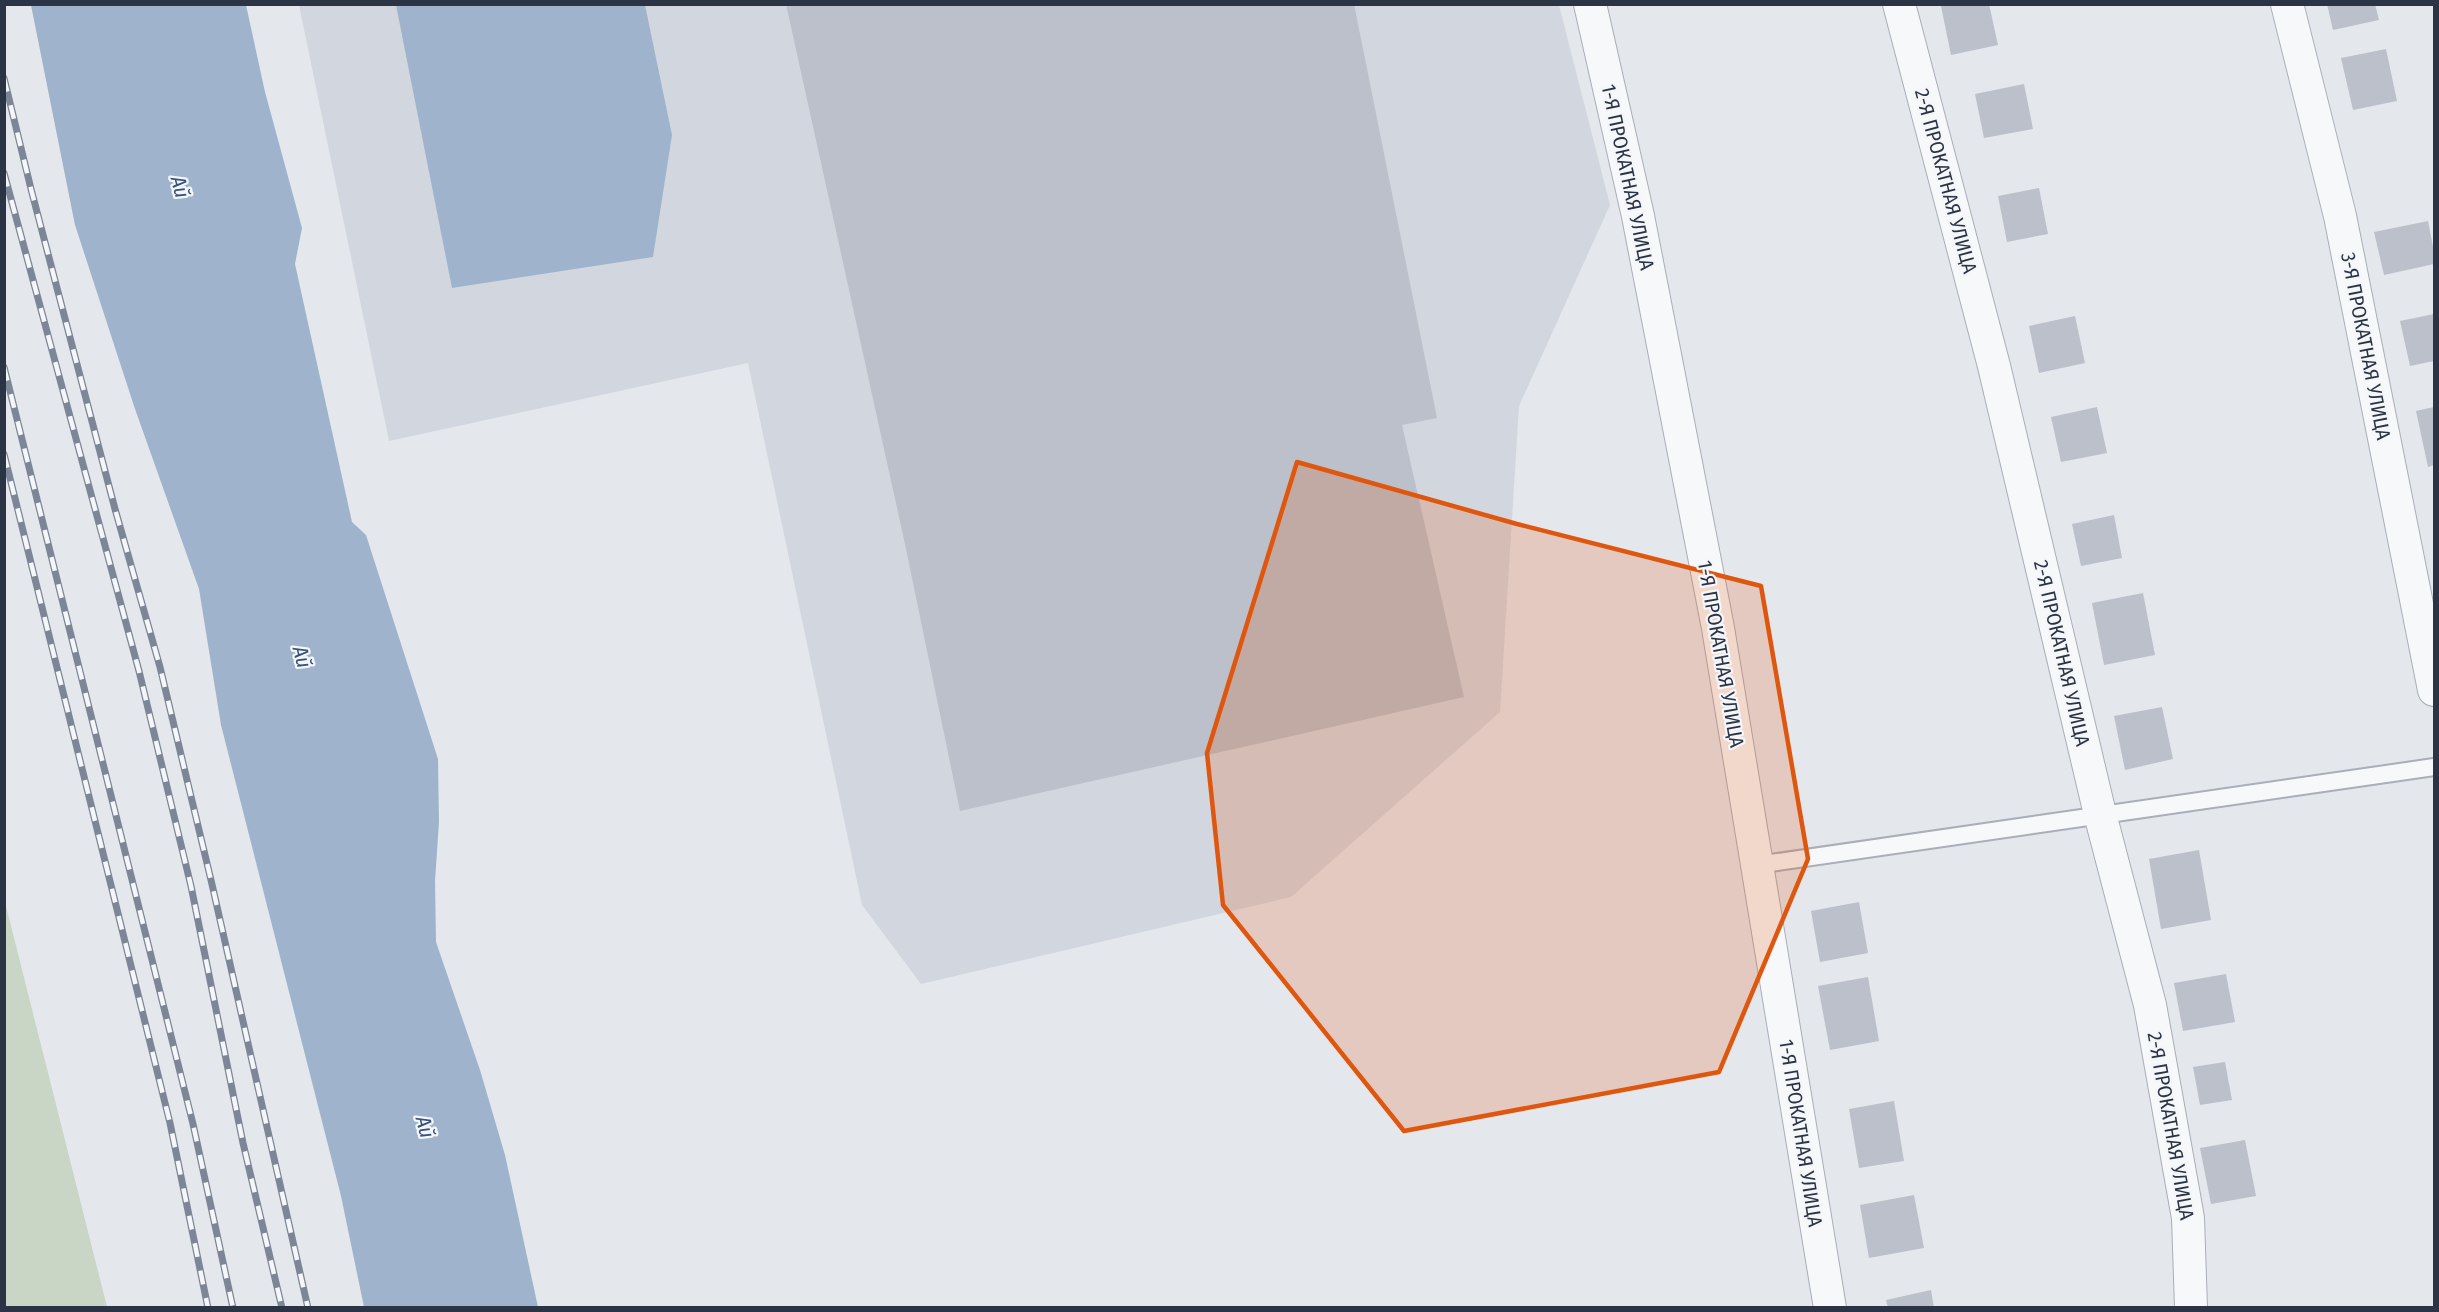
<svg xmlns="http://www.w3.org/2000/svg" width="2439" height="1312" font-family="'Fira Sans Condensed',sans-serif">
<style>
.built{fill:#d2d6de}
.green{fill:#c9d6c5}
.water{fill:#9fb4cc}
.building{fill:#bbc0ca}
.lines{fill:none;stroke-linecap:round;stroke-linejoin:round}
.service-casing{stroke:#a9aeb7;stroke-width:20}
.minor-casing{stroke:#a9aeb7;stroke-width:34}
.service{stroke:#f7f8fa;stroke-width:16}
.minor{stroke:#f7f8fa;stroke-width:32}
.rail-casing{stroke:#7d8696;stroke-width:7}
.rail{stroke:#f4f6f9;stroke-width:4.5;stroke-dasharray:14;stroke-linecap:butt}
.marked{fill:#df570f;fill-opacity:0.2;stroke:#df570f;stroke-width:4.5;stroke-linejoin:round}
.labels{text-anchor:middle;dominant-baseline:central;stroke-width:4.5;stroke-linejoin:round;paint-order:stroke}
.street-label{font-size:20px;fill:#2b3445;stroke:#f4f6f9}
.water-label{font-size:21px;font-style:italic;fill:#34527a;stroke:#f4f6f9}
</style>
<rect width="100%" height="100%" fill="#e4e7ec"/>
<path class="built" d="M299 5H1559L1610 205 1519 406 1500 712 1291 897 921 984 862 905 748 363 389 441Z"/>
<path class="green" d="M4 902H5L107 1307H5Z"/>
<g class="water">
<path d="M31 5H246L265 92 302 228 295 264 352 522 366 535 438 759 439 822 435 881 436 942 480 1070 505 1155 538 1307H364L341 1196 221 725 199 589 135 409 75 225Z"/>
<path d="M396 5H645L672 135 653 257 452 288Z"/>
</g>
<g class="building">
<path d="M786 4H1354L1437 418 1402 425 1464 697 960 811 905 544Z"/>
<path d="M1949 4H1989L1998 45 1951 55 1941 6Z"/>
<path d="M2327 4H2375L2379 20 2333 30Z"/>
<path d="M2386 49 2397 101 2353 110 2341 58Z"/>
<path d="M2024 84 2033 129 1984 138 1975 94Z"/>
<path d="M2039 188 2048 234 2007 242 1998 196Z"/>
<path d="M2428 221 2434 252V264L2384 275 2374 232Z"/>
<path d="M2434 314V361L2410 366 2400 321Z"/>
<path d="M2075 316 2085 363 2039 373 2029 326Z"/>
<path d="M2097 407 2107 453 2061 462 2051 417Z"/>
<path d="M2434 407V465L2428 467 2416 411Z"/>
<path d="M2114 515 2122 558 2081 566 2072 524Z"/>
<path d="M2143 593 2155 655 2104 665 2092 603Z"/>
<path d="M2162 707 2173 759 2125 770 2114 716Z"/>
<path d="M2199 850 2211 920 2161 929 2149 859Z"/>
<path d="M1859 902 1868 953 1820 962 1811 911Z"/>
<path d="M2226 974 2235 1022 2183 1031 2174 983Z"/>
<path d="M1868 977 1879 1041 1830 1050 1818 986Z"/>
<path d="M2225 1062 2232 1100 2200 1105 2193 1067Z"/>
<path d="M1894 1101 1904 1161 1859 1168 1849 1109Z"/>
<path d="M2245 1140 2256 1196 2211 1204 2200 1148Z"/>
<path d="M1914 1195 1924 1248 1869 1258 1860 1205Z"/>
<path d="M1931 1290 1934 1308H1888L1886 1300Z"/>
</g>
<g class="lines">
<defs>
<path id="service" d="M1757 865 2434 767"/>
<g id="minor">
<path d="M1590 4 1638 216 1718 628 1830 1308"/>
<path d="M1899 4 1994 366 2100 814 2150 1005 2188 1218 2191 1308"/>
<path d="M2287 4 2340 216 2434 690"/>
</g>
</defs>
<use href="#service" class="service-casing"/>
<use href="#minor" class="minor-casing"/>
<use href="#service" class="service"/>
<use href="#minor" class="minor"/>
<defs>
<g id="rail">
<path d="M4 78 31 189 115 509 160 667 211 880 308 1308"/>
<path d="M4 173 139 671 191 886 243 1143 282 1308"/>
<path d="M4 367 193 1124 233 1308"/>
<path d="M4 454 170 1123 208 1308"/>
</g>
</defs>
<use href="#rail" class="rail-casing"/>
<use href="#rail" class="rail"/>
</g>
<path class="marked" d="M1297 462 1517 524 1761 586 1808 859 1719 1072 1404 1131 1223 905 1207 753Z"/>
<g class="labels">
<g class="street-label">
<text transform="translate(1628 177) rotate(78)">1-Я ПРОКАТНАЯ УЛИЦА</text>
<text transform="translate(1946 181) rotate(75)">2-Я ПРОКАТНАЯ УЛИЦА</text>
<text transform="translate(2366 346) rotate(79)">3-Я ПРОКАТНАЯ УЛИЦА</text>
<text transform="translate(2062 653) rotate(77)">2-Я ПРОКАТНАЯ УЛИЦА</text>
<text transform="translate(1721 654) rotate(80)">1-Я ПРОКАТНАЯ УЛИЦА</text>
<text transform="translate(2171 1126) rotate(80)">2-Я ПРОКАТНАЯ УЛИЦА</text>
<text transform="translate(1801 1133) rotate(81)">1-Я ПРОКАТНАЯ УЛИЦА</text>
</g>
<g class="water-label">
<text transform="translate(180 187) rotate(75)">Ай</text>
<text transform="translate(302 657) rotate(75)">Ай</text>
<text transform="translate(425 1127) rotate(75)">Ай</text>
</g>
</g>
<rect width="2439" height="1312" fill="none" stroke="#2b3445" stroke-width="12"/>
</svg>
